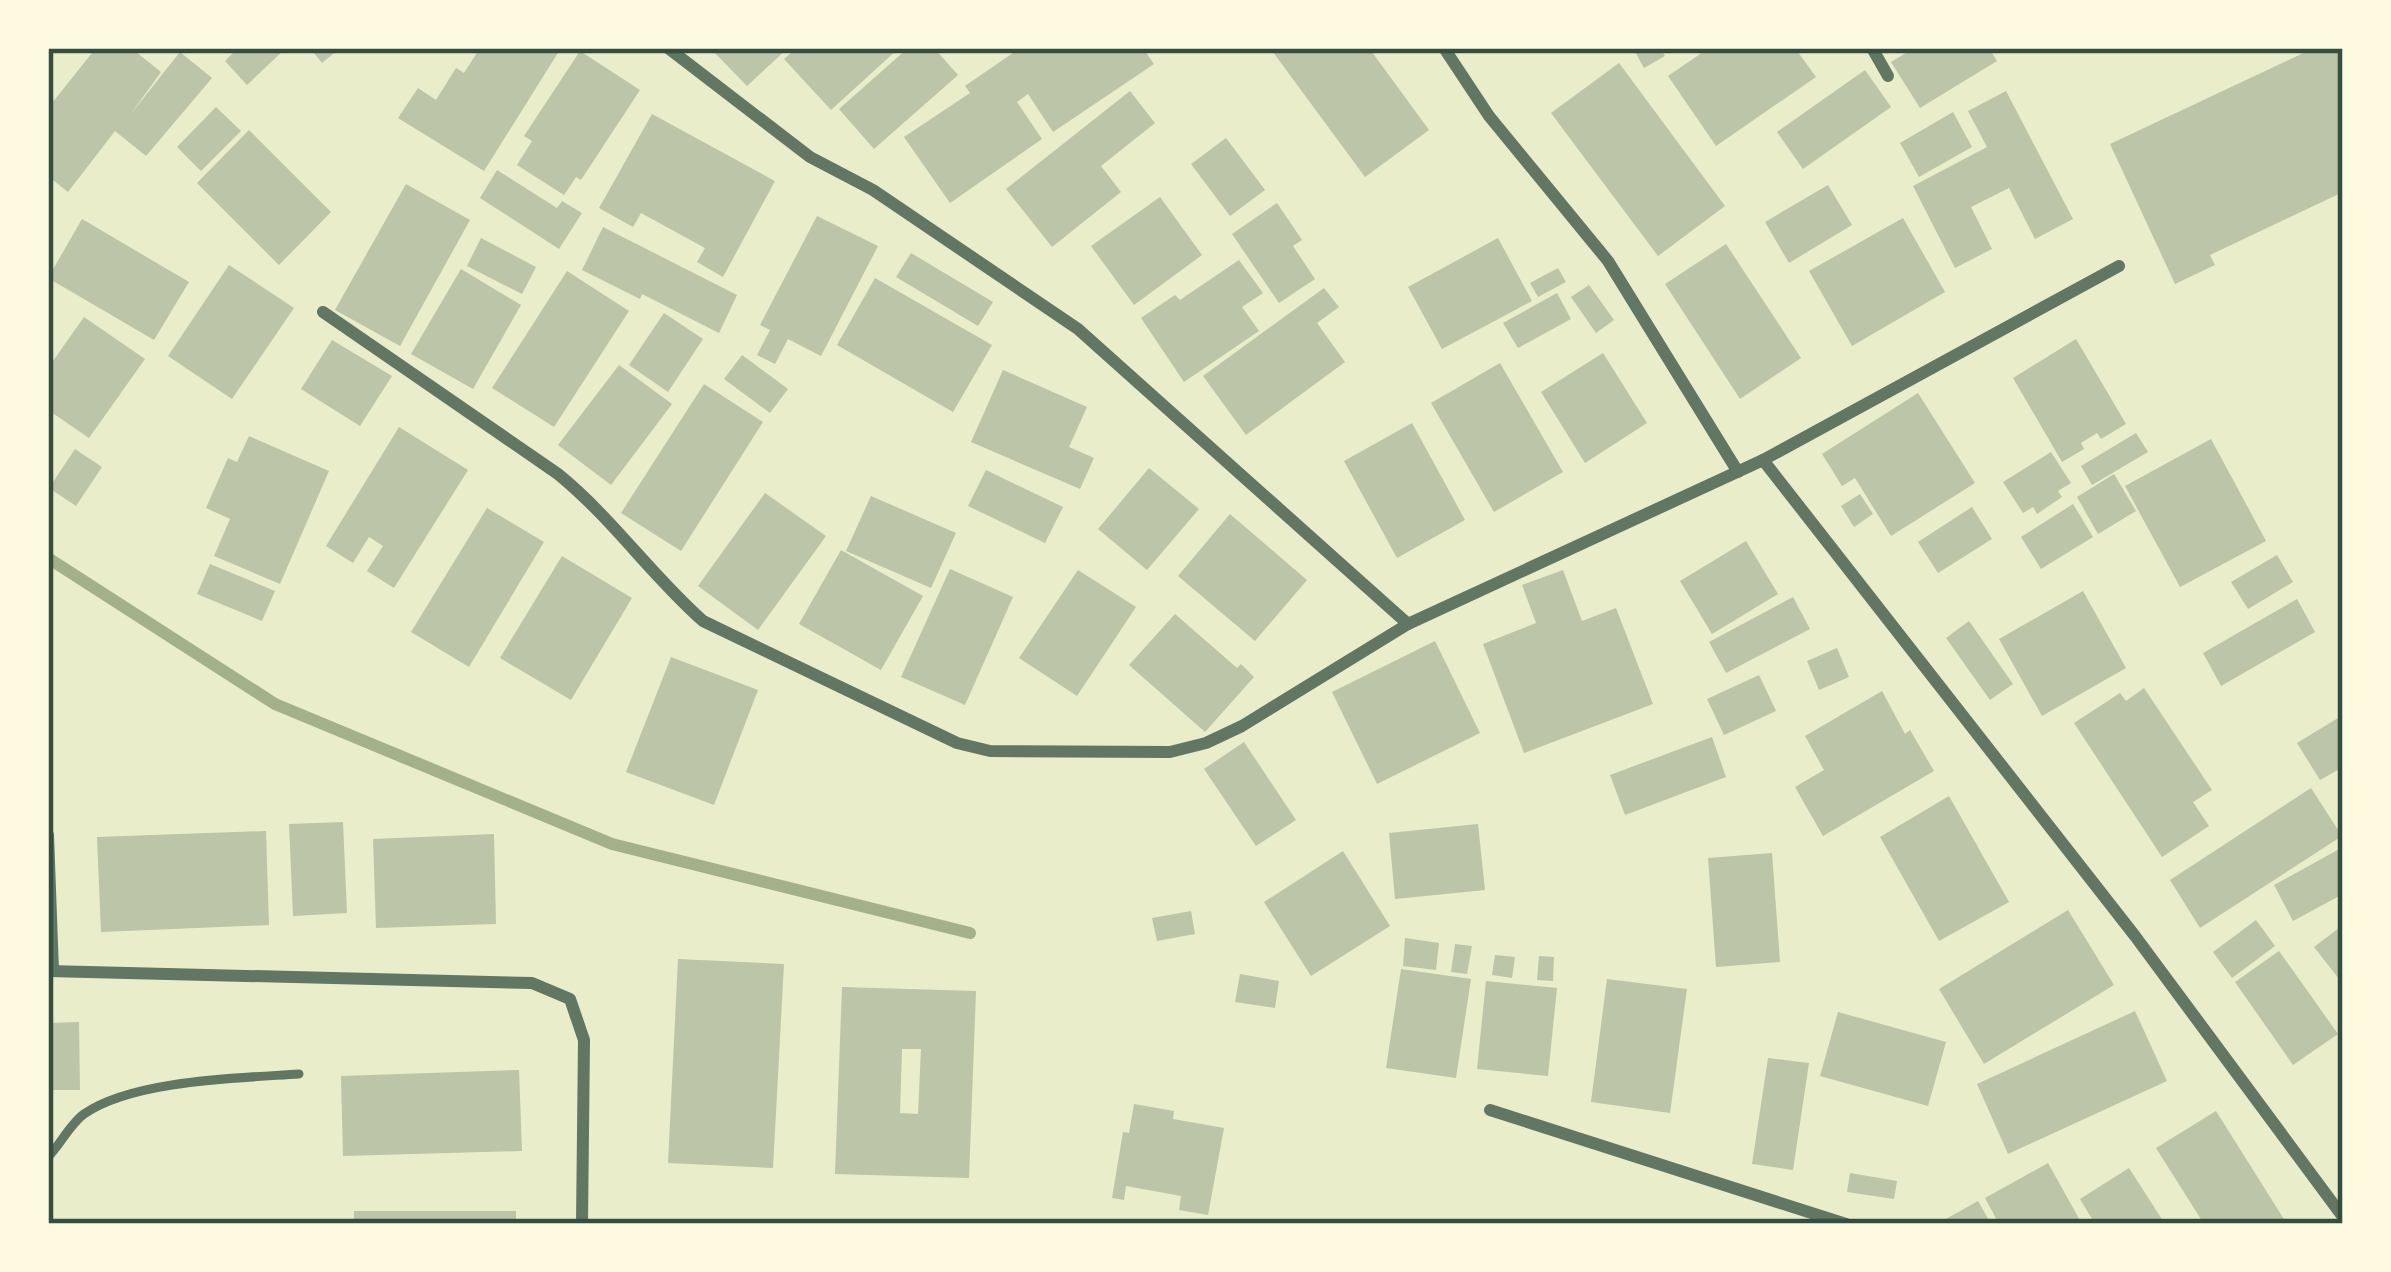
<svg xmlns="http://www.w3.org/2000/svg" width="2391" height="1272" font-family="'IBM Plex Sans',sans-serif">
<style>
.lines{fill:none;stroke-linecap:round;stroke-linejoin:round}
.stream{stroke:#a3b18a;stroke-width:12}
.building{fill:#bcc5a7;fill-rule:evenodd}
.service{stroke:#617663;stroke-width:9}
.minor{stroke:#617663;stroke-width:12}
.neatline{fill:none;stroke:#344e41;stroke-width:4.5}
</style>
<rect width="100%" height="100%" fill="#e9edc9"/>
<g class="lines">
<path class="stream" d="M48 558 275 704 612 844 970 933"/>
</g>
<g class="building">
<path d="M96 48H131L161 72 130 115 180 52 212 78 146 156 115 131 68 192 48 176V108Z"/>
<path d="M238 48H286L247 85 225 61Z"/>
<path d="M310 48H340L322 63Z"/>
<path d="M480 48H561L484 171 398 118 418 88 436 100 456 68 464 73Z"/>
<path d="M710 48H788L747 86Z"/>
<path d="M797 48H899L831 110 784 59Z"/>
<path d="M908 48H934L958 75 874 149 839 109Z"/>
<path d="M1020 48H1143L1154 64 1053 132 1028 94 1017 102 1042 139 950 203 904 137 970 93 965 86Z"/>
<path d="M1270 48H1369L1429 130 1365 177Z"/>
<path d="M1633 48H1660L1665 56 1644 68Z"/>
<path d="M1709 48H1795L1816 77 1716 146 1668 76Z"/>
<path d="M1914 48H1989L1997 61 1920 108 1891 62Z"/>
<path d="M2314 48H2343V192L2210 255 2215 265 2175 284 2110 144Z"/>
<path d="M580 51 640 90 581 180 576 177 564 195 517 165 532 141 524 136Z"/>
<path d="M1619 63 1725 206 1658 256 1551 113Z"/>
<path d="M1865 70 1891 107 1803 169 1777 132Z"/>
<path d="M1130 91 1155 123 1101 166 1121 192 1052 247 1006 189Z"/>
<path d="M2006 91 2073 219 2035 239 2009 188 1971 207 1992 249 1955 268 1913 186 1987 147 1968 111Z"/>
<path d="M216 107 241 131 201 171 177 147Z"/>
<path d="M1953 112 1972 147 1919 177 1900 143Z"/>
<path d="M652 114 775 181 723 277 697 262 705 248 641 213 633 227 599 208Z"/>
<path d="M249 130 331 212 279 265 197 183Z"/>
<path d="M1226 138 1265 190 1230 216 1191 164Z"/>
<path d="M497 170 557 208 562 201 582 213 559 249 480 198Z"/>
<path d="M406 184 470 220 400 346 335 310Z"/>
<path d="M1828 185 1852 225 1789 263 1765 222Z"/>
<path d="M1160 197 1202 255 1134 305 1091 246Z"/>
<path d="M1277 203 1302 240 1293 246 1315 279 1279 303 1232 234Z"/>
<path d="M817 216 878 246 821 356 788 339 775 364 757 355 770 330 760 325Z"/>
<path d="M1903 218 1945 292 1852 346 1809 271Z"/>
<path d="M82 219 189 282 154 340 48 278Z"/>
<path d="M603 227 737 295 719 333 642 294 640 299 582 270Z"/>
<path d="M481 238 536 267 522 294 467 266Z"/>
<path d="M1498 238 1532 301 1442 349 1408 287Z"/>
<path d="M1726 244 1801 358 1740 399 1665 284Z"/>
<path d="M911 253 993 302 978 326 896 277Z"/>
<path d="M1239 260 1263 293 1242 307 1259 331 1184 382 1141 318 1175 295 1180 300Z"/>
<path d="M229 265 294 308 232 399 168 356Z"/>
<path d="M1558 268 1566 282 1538 297 1530 283Z"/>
<path d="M461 269 521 305 473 389 411 354Z"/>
<path d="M567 271 629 311 554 427 492 388Z"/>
<path d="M875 278 992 345 953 412 837 345Z"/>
<path d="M1589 285 1614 320 1596 333 1571 297Z"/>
<path d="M1324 288 1339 307 1317 323 1345 362 1246 435 1203 376Z"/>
<path d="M1557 293 1571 319 1518 348 1503 323Z"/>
<path d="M664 313 703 339 668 392 629 365Z"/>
<path d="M84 317 145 359 89 438 48 410V368Z"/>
<path d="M2076 339 2126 424 2101 439 2097 433 2081 443 2084 449 2062 462 2013 378Z"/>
<path d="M332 340 392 376 360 426 301 389Z"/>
<path d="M1603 353 1647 423 1585 463 1541 392Z"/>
<path d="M742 355 788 389 770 413 724 379Z"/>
<path d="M1500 363 1563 472 1494 512 1431 403Z"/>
<path d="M619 365 672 404 611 485 558 445Z"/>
<path d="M1003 370 1087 407 1069 447 1094 458 1080 489 971 442Z"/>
<path d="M704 384 763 422 681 551 621 513Z"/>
<path d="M1918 393 1975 483 1891 536 1855 478 1842 486 1822 454Z"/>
<path d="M1412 423 1465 520 1397 558 1344 461Z"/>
<path d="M399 427 468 470 394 588 367 571 383 546 369 537 353 563 326 546Z"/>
<path d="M2136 433 2148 452 2092 485 2081 466Z"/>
<path d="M249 436 329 471 280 584 214 556 230 519 206 508 228 458 237 462Z"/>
<path d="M2211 439 2266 541 2180 587 2125 486Z"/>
<path d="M75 449 102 467 76 506 49 488Z"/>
<path d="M2051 452 2071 483 2058 491 2062 497 2037 514 2033 507 2023 513 2003 482Z"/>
<path d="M1149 468 1199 509 1147 570 1098 529Z"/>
<path d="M986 470 1063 507 1045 543 968 506Z"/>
<path d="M2114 474 2136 511 2098 534 2077 497Z"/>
<path d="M765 493 826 536 758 630 698 586Z"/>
<path d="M1860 494 1873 514 1854 527 1841 506Z"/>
<path d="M871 496 956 533 931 588 846 551Z"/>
<path d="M2073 504 2093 537 2041 569 2021 537Z"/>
<path d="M1972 507 1992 539 1938 573 1918 542Z"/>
<path d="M487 508 544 542 469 667 411 632Z"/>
<path d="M1230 514 1307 580 1255 641 1178 576Z"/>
<path d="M1746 541 1778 594 1712 634 1680 581Z"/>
<path d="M841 550 923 596 881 670 799 624Z"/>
<path d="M2277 555 2293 582 2248 609 2231 582Z"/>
<path d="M562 556 632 598 571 700 500 658Z"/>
<path d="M210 564 275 591 262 621 197 594Z"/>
<path d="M950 569 1013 597 965 705 901 677Z"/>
<path d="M1078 570 1136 607 1077 696 1019 658Z"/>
<path d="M1563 570 1582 621 1616 608 1653 704 1524 753 1483 644 1536 623 1522 585Z"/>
<path d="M2083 591 2126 668 2042 716 1999 639Z"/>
<path d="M1793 597 1810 629 1726 673 1709 642Z"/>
<path d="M2297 599 2315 632 2221 686 2203 653Z"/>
<path d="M1175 614 1237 668 1241 664 1254 677 1205 732 1129 665Z"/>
<path d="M1969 621 2013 684 1990 700 1946 638Z"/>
<path d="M1435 641 1480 733 1377 784 1332 692Z"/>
<path d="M1837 648 1849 677 1819 690 1807 661Z"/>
<path d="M671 657 758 690 714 805 626 772Z"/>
<path d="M1759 675 1776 711 1724 735 1707 699Z"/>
<path d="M2144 688 2212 790 2193 802 2209 826 2162 857 2074 723 2120 693 2126 701Z"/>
<path d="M1882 691 1905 734 1910 730 1934 771 1823 836 1795 787 1824 770 1805 736Z"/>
<path d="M2343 715V767L2320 780 2297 743Z"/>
<path d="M1712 737 1726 777 1625 815 1610 775Z"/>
<path d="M1244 742 1296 820 1256 846 1204 769Z"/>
<path d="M2311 788 2342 836 2200 928 2170 880Z"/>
<path d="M1949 796 2009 902 1939 941 1880 837Z"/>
<path d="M343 822 347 913 293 916 289 824Z"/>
<path d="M1478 824 1485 890 1395 899 1389 833Z"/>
<path d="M266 831 269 925 101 932 97 837Z"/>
<path d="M494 834 496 924 376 928 373 839Z"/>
<path d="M2343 847V894L2293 921 2274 885Z"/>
<path d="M1343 851 1390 926 1311 976 1264 902Z"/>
<path d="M1772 853 1780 962 1716 967 1708 858Z"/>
<path d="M2068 910 2114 985 1984 1064 1939 989Z"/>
<path d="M1191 911 1195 934 1157 941 1152 918Z"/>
<path d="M2256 920 2275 946 2232 978 2213 952Z"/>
<path d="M2343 925V984L2314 947Z"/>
<path d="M1405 938 1439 943 1436 970 1403 966Z"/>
<path d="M1455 944 1472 946 1467 974 1451 972Z"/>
<path d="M2279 951 2338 1034 2293 1065 2235 982Z"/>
<path d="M1495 955 1515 957 1512 978 1492 975Z"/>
<path d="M1539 956 1554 957 1553 981 1537 980Z"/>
<path d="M678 959 784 964 773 1168 668 1163Z"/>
<path d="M1401 969 1471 979 1456 1078 1386 1068Z"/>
<path d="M1240 974 1279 981 1275 1008 1235 1002Z"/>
<path d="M1607 979 1687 989 1670 1113 1591 1102Z"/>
<path d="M1486 981 1557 988 1548 1076 1477 1069Z"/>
<path d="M842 987 976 991 969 1178 835 1174ZM902 1049H921L918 1114 900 1113Z"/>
<path d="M2135 1011 2167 1081 2008 1154 1977 1084Z"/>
<path d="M1838 1012 1946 1042 1928 1106 1820 1076Z"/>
<path d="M79 1022 80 1090H48V1023Z"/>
<path d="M1768 1058 1809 1063 1793 1170 1752 1164Z"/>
<path d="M519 1070 522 1151 343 1156 341 1076Z"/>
<path d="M1134 1104 1174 1111 1173 1119 1224 1128 1208 1215 1179 1210 1181 1196 1126 1186 1124 1200 1112 1198 1123 1132 1129 1133Z"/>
<path d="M2216 1111 2287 1224H2204L2156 1148Z"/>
<path d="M2048 1163 2082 1224H1999L1985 1198Z"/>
<path d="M2129 1168 2165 1224H2095L2080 1199Z"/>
<path d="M1850 1173 1897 1181 1894 1199 1847 1192Z"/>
<path d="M1978 1201 1991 1224H1937Z"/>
<rect x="354" y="1211" width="162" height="13"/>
</g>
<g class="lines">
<path class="service" d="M48 1157C60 1145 70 1124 84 1114 133 1080 239 1078 299 1074"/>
<g class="minor">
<path d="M668 48 810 157 873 190 1078 329 1408 624"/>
<path d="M1444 48 1489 116 1608 261 1738 472"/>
<path d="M1872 48 1888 76"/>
<path d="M323 312 558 474C612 518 651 575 703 621L957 743 990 751 1170 752 1206 743 1242 726 1408 624 1763 460 2119 266"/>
<path d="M1763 460 2135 936 2343 1217"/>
<path d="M48 835 53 971"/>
<path d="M48 971 532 983 570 999 584 1040 582 1224"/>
<path d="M1490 1110 1846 1224"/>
</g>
</g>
<rect width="2391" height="1272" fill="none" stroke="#fefae0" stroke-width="102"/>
<rect x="51" y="51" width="2289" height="1170" class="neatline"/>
</svg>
